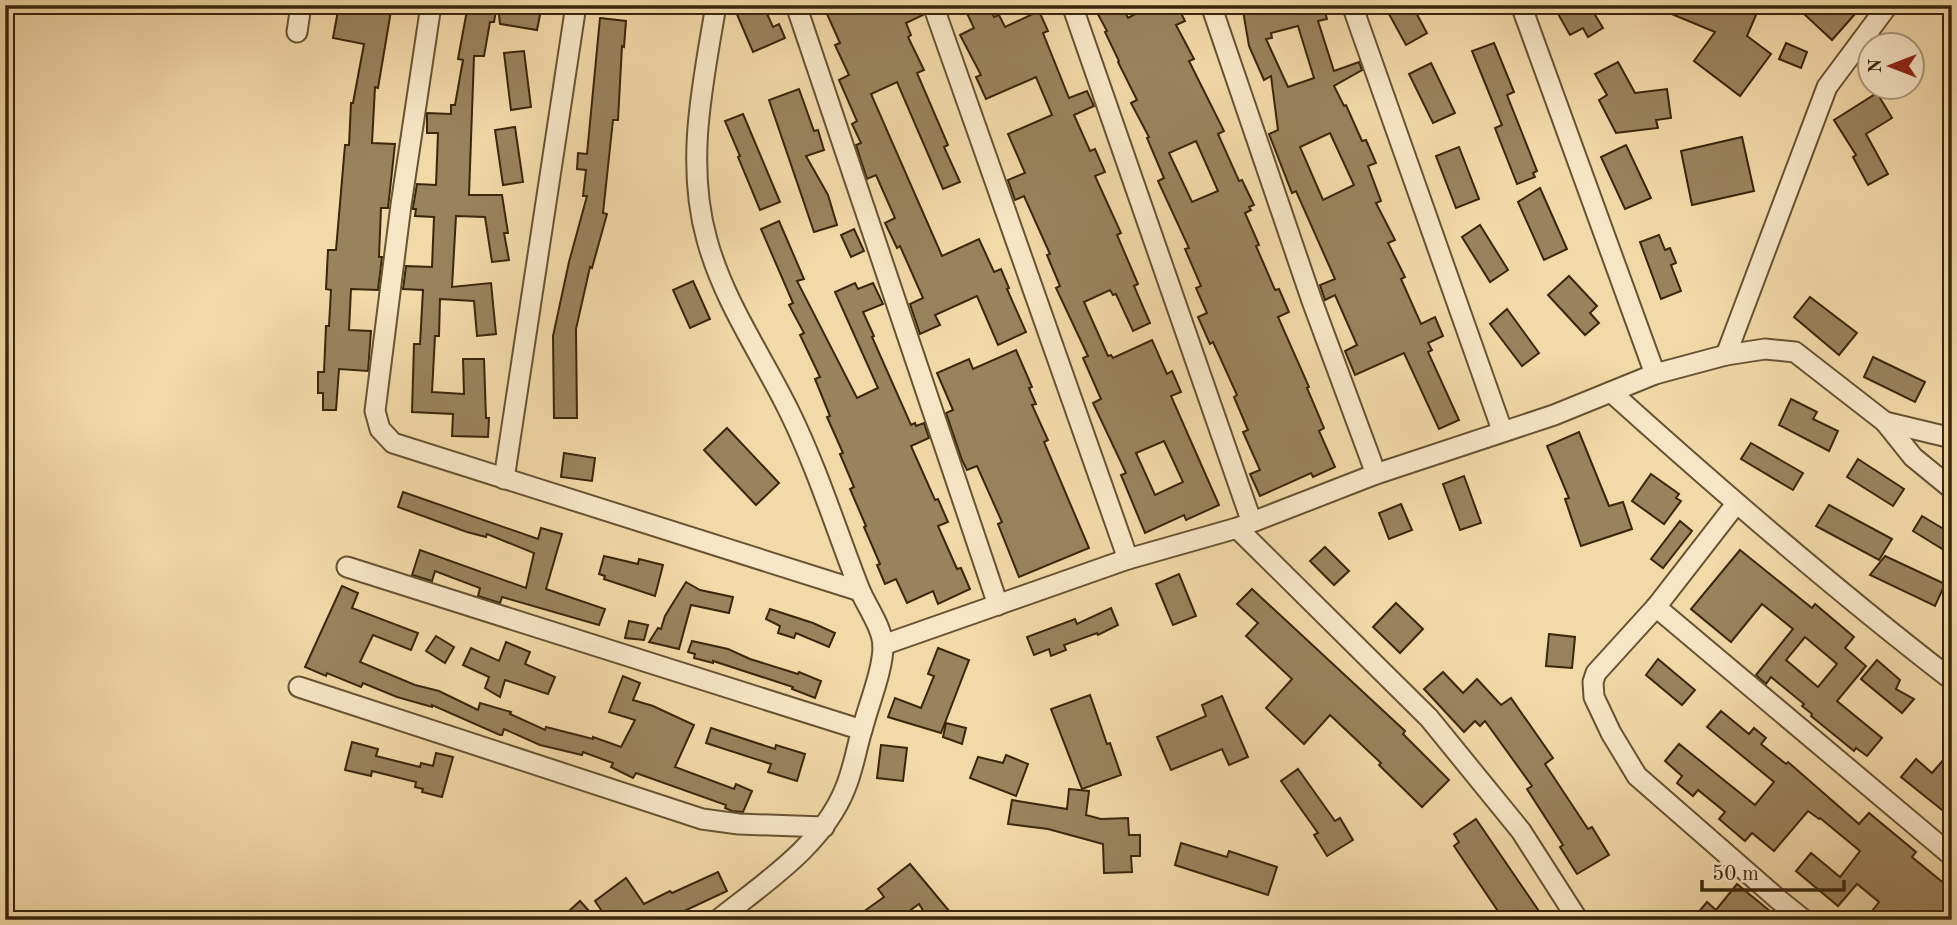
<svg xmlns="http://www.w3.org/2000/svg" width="1957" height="925" font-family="'Old Standard TT',serif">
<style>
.building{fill:#99835d;stroke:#39260b;stroke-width:2;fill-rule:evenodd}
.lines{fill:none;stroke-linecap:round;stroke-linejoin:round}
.street-casing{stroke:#675332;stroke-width:23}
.street{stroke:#f7e6c6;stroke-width:19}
</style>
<rect width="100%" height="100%" fill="#f2d9a8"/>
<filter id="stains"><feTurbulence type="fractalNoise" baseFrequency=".00286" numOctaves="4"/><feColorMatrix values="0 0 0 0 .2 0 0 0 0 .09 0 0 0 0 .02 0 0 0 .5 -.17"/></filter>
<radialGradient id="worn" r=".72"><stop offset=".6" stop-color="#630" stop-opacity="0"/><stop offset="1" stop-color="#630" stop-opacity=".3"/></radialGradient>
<g class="building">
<path d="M339 5H392L378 88 375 87 372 143 395 144 388 208H381L379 257H382L378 290 351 289 349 330 371 331 368 371 339 369 336 410H323V393H318V372H324L326 326H329L331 290 326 289 328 250H336L345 145H349L351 103H353L364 44 333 38Z"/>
<path d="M468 5H497L494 22H490L484 56H474L469 195H502L508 233H504L509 260 492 262 485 217 456 216 452 287 491 283 496 334 477 336 474 301 440 299 439 336H435L432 392 464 394 463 359H484L486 418H489L488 437 452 436 453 414 412 412 414 344H420L423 290 403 289 406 266 432 267 434 217 415 216 416 209H413V207L417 184 436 185 438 133H427V113L451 114V105H455L463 60 458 59Z"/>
<path d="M498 5H542L537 30 500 24Z"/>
<path d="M733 5H763L773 27 779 24 785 38 753 52Z"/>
<path d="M823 5H921L923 15 906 23 911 35 908 37 924 70 917 73 948 145 944 147 960 182 943 189 897 82 871 94 942 256 979 239 994 272 1001 269 1009 288 1007 289 1026 332 998 345 977 296 935 315 940 325 920 334 910 304 923 298 900 246 897 248 885 223 895 218 876 175 867 179 856 145 861 143 852 124 857 121 839 80 849 75 835 45 840 43Z"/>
<path d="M963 5H988L994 17 999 15 1005 27 1039 11 1048 31 1043 33 1069 98 1087 91 1094 106 1074 115 1090 151 1095 149 1105 172 1095 176 1121 233 1117 235 1138 284 1134 286 1150 323 1133 331 1116 294 1113 295 1110 290 1084 302 1108 356 1111 355 1113 358 1152 340 1167 374 1172 371 1181 392 1171 396 1219 505 1186 520 1184 515 1145 533 1121 475 1126 473 1093 403 1101 399 1083 358 1088 356 1056 288 1060 286 1047 255 1050 254 1024 196 1015 200 1008 180 1025 173 1008 134 1052 115 1036 77 986 99 976 77 981 75 960 35 974 28ZM1164 441 1183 482 1155 495 1136 453Z"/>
<path d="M1093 5H1121L1128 18 1152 5H1177L1185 21 1176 25 1194 59 1189 61 1224 131 1218 134 1239 181 1242 180 1254 205 1249 207 1251 210 1245 213 1259 245 1256 246 1275 290 1279 289 1289 312 1278 317 1309 387 1307 388 1324 428 1319 431 1335 467 1313 477 1311 473 1260 496 1250 474 1260 470 1243 432 1248 430 1234 397 1237 395 1213 342 1210 344 1198 317 1207 313 1196 288 1201 286 1185 249 1189 248 1158 181 1164 178 1147 138 1149 137 1131 103 1137 100 1118 62 1119 61 1105 32 1107 31ZM1196 141 1218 191 1192 202 1169 153Z"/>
<path d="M1242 5H1323L1327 19 1318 21 1334 71 1359 62 1362 70 1334 86 1344 106 1346 105 1362 141 1366 140 1376 163 1368 166 1381 201 1376 203 1395 240 1388 243 1405 277 1401 279 1421 324 1435 317 1443 336 1428 343 1432 350 1428 352 1459 420 1439 429 1404 353 1355 375 1345 351 1357 345 1335 295 1325 300 1320 285 1335 279 1296 191 1292 193 1269 134 1278 130 1271 76 1264 80 1249 46ZM1298 26 1314 78 1288 87 1266 39 1272 38 1271 33ZM1330 133 1354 185 1323 200 1300 147Z"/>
<path d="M1384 5H1412L1427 33 1406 45Z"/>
<path d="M1553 5H1589L1603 28 1588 37 1583 28 1570 35Z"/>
<path d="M1650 5H1733L1756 15 1747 36 1771 54 1740 96 1694 61 1715 32Z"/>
<path d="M1811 5H1863L1832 40 1803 13Z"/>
<path d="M600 18 626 21 624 47 622 46 618 120H613L603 213 607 214 592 268 590 267 576 329 577 418H554L553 336 569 262 587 196H583L586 170 577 169 578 153 587 154Z"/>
<path d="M1494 43 1514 92 1507 95 1537 171 1533 173 1535 177 1517 184 1495 128 1502 125 1472 51Z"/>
<path d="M1786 43 1807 52 1801 68 1779 59Z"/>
<path d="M524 51 531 107 511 110 504 53Z"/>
<path d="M1618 62 1635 93 1667 89 1671 118 1656 120 1658 128 1616 133 1599 100 1607 95 1595 74Z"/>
<path d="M1431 63 1455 113 1433 123 1409 74Z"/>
<path d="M799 89 814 131 818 130 824 150 806 156 828 195 837 225 814 232 769 100Z"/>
<path d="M1877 93 1892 118 1866 134 1888 174 1868 185 1853 157 1856 155 1834 120Z"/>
<path d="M743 114 780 202 760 210 738 157 740 156 725 121Z"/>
<path d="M515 127 523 182 503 185 495 130Z"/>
<path d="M1742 137 1754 191 1692 205 1681 151Z"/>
<path d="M1626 145 1651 198 1625 209 1601 157Z"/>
<path d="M1459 147 1479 199 1456 208 1436 156Z"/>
<path d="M1540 188 1567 249 1544 260 1518 202Z"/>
<path d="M779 221 804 279 797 281 857 398 878 388 835 292 855 283 858 289 873 283 883 304 863 312 874 336 872 337 911 425 915 423 916 426 924 423 929 438 911 446 935 500 938 499 948 522 938 526 957 569 961 568 970 589 938 604 933 591 907 603 896 579 885 584 877 565 880 564 864 527 866 526 850 489 854 487 840 454 843 453 827 417 830 416 815 379 820 377 800 335 804 333 789 305 793 303 761 229Z"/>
<path d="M1480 225 1508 270 1490 282 1462 237Z"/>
<path d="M854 229 864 251 851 257 841 235Z"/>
<path d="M1659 235 1665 250 1670 248 1676 263 1671 265 1681 291 1661 299 1640 242Z"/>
<path d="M1569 276 1597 306 1590 313 1599 323 1585 335 1548 295Z"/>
<path d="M693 281 710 319 690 328 673 290Z"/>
<path d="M1810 297 1857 333 1839 355 1794 317Z"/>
<path d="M1507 309 1539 353 1522 366 1490 324Z"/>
<path d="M1016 350 1032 387 1029 388 1036 404 1032 405 1048 440 1044 442 1089 548 1019 577 998 524 1002 522 977 466 967 470 962 460 946 413 953 410 937 373 969 359 973 369Z"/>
<path d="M1873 357 1925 382 1915 402 1864 377Z"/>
<path d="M1791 399 1817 412 1813 419 1838 431 1829 451 1779 425Z"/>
<path d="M727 428 779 483 756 505 704 450Z"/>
<path d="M1579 432 1609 506 1623 502 1632 529 1581 546 1565 499 1569 498 1547 446Z"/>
<path d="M1751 443 1803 473 1793 490 1741 459Z"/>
<path d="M564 453 595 458 592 481 561 477Z"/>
<path d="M1858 459 1904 489 1893 506 1847 477Z"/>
<path d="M1651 474 1679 494 1676 498 1681 501 1664 524 1632 501Z"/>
<path d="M1464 476 1481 523 1460 530 1443 484Z"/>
<path d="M403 492 538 539 541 528 562 534 546 589 605 609 599 625 502 597 500 603 478 596 480 588 435 571 432 581 412 575 420 550 526 588 534 553 487 534 486 537 467 532 398 507Z"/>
<path d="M1401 504 1412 530 1389 539 1379 513Z"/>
<path d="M1829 505 1892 539 1879 560 1816 526Z"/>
<path d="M1922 516 1952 534V555L1913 531Z"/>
<path d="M1680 521 1692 531 1663 568 1651 559Z"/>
<path d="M1325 547 1349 571 1334 585 1310 561Z"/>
<path d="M1740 550 1812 608 1815 604 1854 637 1845 648 1866 666 1837 701 1882 738 1867 756 1856 748 1854 751 1811 716 1812 714 1802 706 1804 704 1771 677 1766 684 1756 675 1793 629 1762 604 1731 642 1691 609ZM1805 637 1837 664 1818 687 1786 660Z"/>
<path d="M604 556 638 564 639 559 663 565 655 596 604 579 605 576 599 574Z"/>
<path d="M1885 556 1945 584 1935 606 1870 575Z"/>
<path d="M1179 574 1196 616 1173 625 1156 584Z"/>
<path d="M686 582 700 590 733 597 729 613 691 605 679 649 649 642 658 628 661 629 665 616Z"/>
<path d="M342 586 358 593 352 608 418 633 411 650 373 635 360 662 415 685 439 691 478 710 480 703 511 712 510 714 545 730 546 727 593 739V737L621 747 635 720 609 712 623 676 640 683 633 700 653 706 694 725 675 767 734 789 736 784 752 791 743 812 732 811 725 808 726 805 636 773 633 778 611 767 613 763 583 752 582 755 540 745 504 729 502 735H500L432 705V707L397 697 363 683 361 687 327 673 326 676 305 667Z"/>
<path d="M1252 589 1405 731 1403 734 1449 780 1422 807 1379 765 1381 763 1330 715 1304 744 1266 708 1292 679 1246 636 1258 623 1237 604Z"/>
<path d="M1396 603 1423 629 1400 653 1373 627Z"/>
<path d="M1111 608 1118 625 1098 635 1097 633 1064 645 1066 650 1051 656 1049 649 1034 655 1027 637 1075 619 1077 624Z"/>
<path d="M770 609 813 623 835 633 829 647 796 633 794 638 778 633 780 626 766 619Z"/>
<path d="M629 621 648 625 644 640 625 638Z"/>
<path d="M1549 634 1575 637 1572 668 1546 666Z"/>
<path d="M436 636 454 647 445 663 426 651Z"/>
<path d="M692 641 728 649 750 659 798 674 799 672 821 681 815 698 792 689 793 687 713 661V663L694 658 695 654 688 652Z"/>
<path d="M506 642 530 652 525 664 555 677 548 694 505 680 500 697 485 688 489 677 463 665 471 648 499 661Z"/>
<path d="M938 648 969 660 941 733 888 717 895 698 921 708 934 676 928 674Z"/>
<path d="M1658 659 1695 690 1682 705 1646 675Z"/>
<path d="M1877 660 1900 680 1896 689 1914 699 1902 713 1861 679Z"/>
<path d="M1443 672 1463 693 1477 679 1501 705 1511 698 1553 758 1545 764 1588 829 1592 827 1609 855 1577 874 1560 847 1563 845 1527 789 1532 786 1485 721 1480 726 1475 721 1464 732 1424 689Z"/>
<path d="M1090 695 1107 744 1110 743 1121 775 1082 789 1051 709Z"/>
<path d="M1222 696 1248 757 1229 765 1222 749 1171 770 1157 737 1206 716 1202 705Z"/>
<path d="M1721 711 1749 734 1754 728 1766 738 1761 744 1786 764 1788 762 1859 824 1869 813 1916 852 1912 857 1952 890V920H1865L1879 902 1857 884 1838 906 1796 871 1811 853 1840 877 1860 851 1820 818 1819 819 1808 811 1774 851 1752 833 1745 841 1719 819 1725 812 1698 790 1693 796 1677 783 1682 776 1665 761 1679 744 1755 805 1774 782 1707 727Z"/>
<path d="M946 723 966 728 962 744 943 737Z"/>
<path d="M711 728 775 749 776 745 805 754 797 781 768 772 771 764 706 743Z"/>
<path d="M352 742 378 749 376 756 420 767 421 763 433 766 436 753 453 757 442 797 422 792 423 789 415 787 416 782 372 771 371 776 345 770Z"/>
<path d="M881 745 907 748 903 781 877 778Z"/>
<path d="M1952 750V799L1942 810 1901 777 1916 759 1932 773Z"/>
<path d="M1006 755 1028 764 1016 796 970 778 978 757 1003 763Z"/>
<path d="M1298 769 1335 821 1340 818 1353 840 1327 856 1314 835 1318 833 1281 781Z"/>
<path d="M1069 789 1089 791 1086 815 1101 819 1128 818 1129 835H1140V856H1131L1132 872 1104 873 1103 844 1048 829 1008 824 1012 800 1067 809Z"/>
<path d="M1476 819 1545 920H1504L1454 846 1459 842 1454 834Z"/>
<path d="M1181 843 1227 857 1229 851 1277 867 1268 895 1175 865Z"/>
<path d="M910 864 950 912 938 920H929L919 904 897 920H852L884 897 878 889Z"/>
<path d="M718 872 727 891 665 920H608L595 901 626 878 644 904 670 891 672 893Z"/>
<path d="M1737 884 1781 920H1692L1707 902 1716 910Z"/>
<path d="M580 901 590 912 582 920H559Z"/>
</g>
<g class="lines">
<defs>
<g id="street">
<path d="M431 5 401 205 375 411 380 429 393 443 860 591"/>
<path d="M716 5C703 83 685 162 707 240 724 302 761 354 789 411 817 468 836 529 859 588 866 606 882 626 883 646 883 669 870 701 864 723 857 744 854 768 845 789 822 846 764 883 718 920"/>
<path d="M796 5 998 605"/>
<path d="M933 5 1128 559"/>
<path d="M1072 5 1251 520"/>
<path d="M1211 5 1312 301 1376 474"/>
<path d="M1352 5 1502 430"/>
<path d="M1521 5 1655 374"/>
<path d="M297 32 301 5"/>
<path d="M1726 355 1827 87 1888 5"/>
<path d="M1611 392C1722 492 1834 589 1952 680"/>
<path d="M1885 422 1913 457 1952 489"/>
<path d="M504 479 576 5"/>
<path d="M1736 504 1656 607 1952 856"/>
<path d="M1237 528 1429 718 1521 831 1578 920"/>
<path d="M347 567 862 730"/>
<path d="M1656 607 1596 673 1593 682 1594 697 1611 733 1637 776 1779 900 1804 920"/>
<path d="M883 645 1128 559 1237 528 1376 474 1554 415 1655 374 1726 355 1765 349 1795 352 1885 422 1952 438"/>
<path d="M299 687 702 819 739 824 824 827"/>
</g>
</defs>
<use href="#street" class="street-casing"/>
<use href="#street" class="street"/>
</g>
<rect width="1957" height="925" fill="none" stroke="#f2d9a8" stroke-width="28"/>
<rect x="7" y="7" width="1943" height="911" fill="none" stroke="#39260b" stroke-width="3.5"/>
<rect x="14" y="14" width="1929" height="897" fill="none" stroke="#39260b" stroke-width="2"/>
<g transform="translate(1891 66) rotate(270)"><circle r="33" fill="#f7e6c6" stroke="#ab997b" stroke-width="2"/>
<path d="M0-5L12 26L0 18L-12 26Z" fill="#8f2418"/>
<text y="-10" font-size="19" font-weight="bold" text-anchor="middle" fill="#39260b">N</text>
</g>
<path d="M1702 880v10h142v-10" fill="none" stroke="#39260b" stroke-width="3.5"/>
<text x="1712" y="880" font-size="21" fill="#39260b" stroke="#f7e6c6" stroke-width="5" paint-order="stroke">50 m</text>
<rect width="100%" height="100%" filter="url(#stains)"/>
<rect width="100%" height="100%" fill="url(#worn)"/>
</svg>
